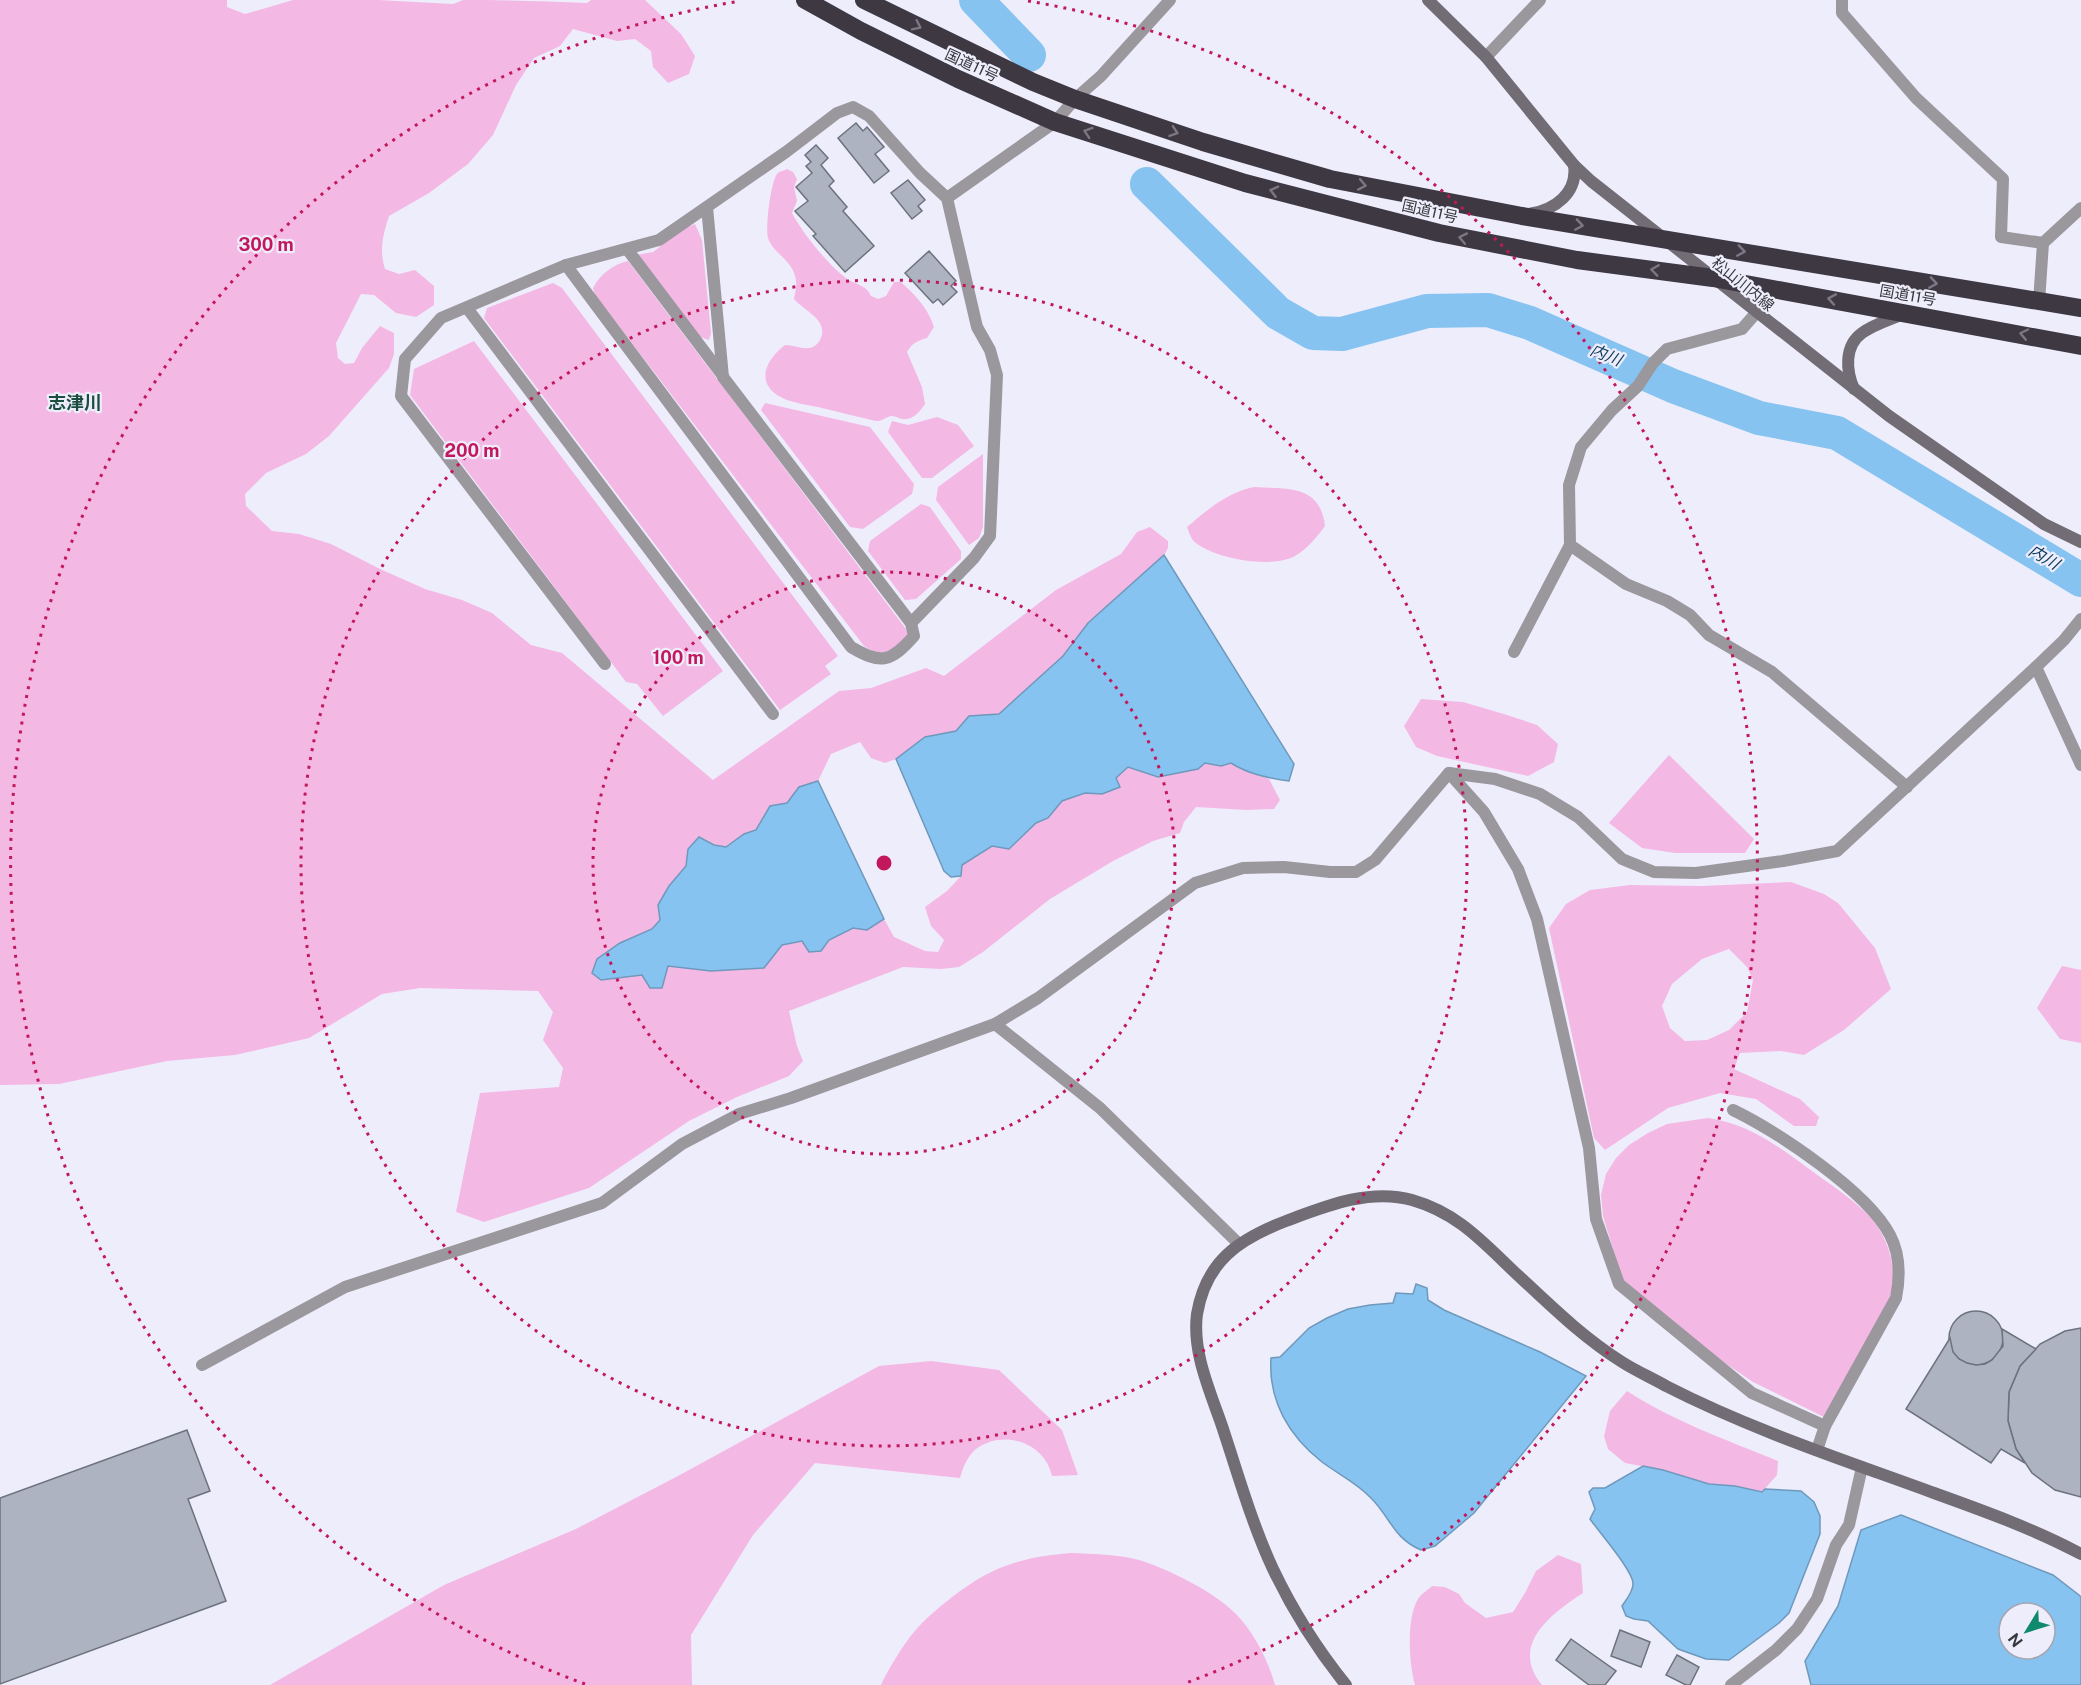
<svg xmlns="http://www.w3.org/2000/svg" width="2081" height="1685" font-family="'Public Sans','Noto Sans JP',sans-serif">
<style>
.green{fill:#f4b8e5;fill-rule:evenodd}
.water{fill:#86c3f0;stroke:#6f99bb;stroke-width:1.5;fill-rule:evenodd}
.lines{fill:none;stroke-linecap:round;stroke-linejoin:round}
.river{stroke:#86c3f0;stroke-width:34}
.building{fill:#adb3c1;stroke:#6c727e;stroke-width:1.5}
.street{stroke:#9a979d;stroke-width:12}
.secondary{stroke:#726d75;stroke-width:12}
.highway{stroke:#3e3843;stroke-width:18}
.oneway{stroke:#7c7784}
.ring{fill:none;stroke:#c2185b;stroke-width:3;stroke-dasharray:3 6}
.labels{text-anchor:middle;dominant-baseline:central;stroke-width:4.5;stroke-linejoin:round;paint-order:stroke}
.street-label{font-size:15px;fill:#38383e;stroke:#eeedfc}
.water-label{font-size:16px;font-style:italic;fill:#0b3c59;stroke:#eeedfc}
.quarter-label{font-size:18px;font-weight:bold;fill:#1b4e3f;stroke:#eeedfc}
.centre{fill:#c2185b;stroke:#eeedfc;stroke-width:3}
.ring-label{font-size:18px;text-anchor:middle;font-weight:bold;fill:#c2185b;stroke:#eeedfc;stroke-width:4.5;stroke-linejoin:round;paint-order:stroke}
</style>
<rect width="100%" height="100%" fill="#eeedfc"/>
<g class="green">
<path d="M0 0H227V7L245 14 293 0H378L453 4 463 0C505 0 546 1 587 3L591 0H645L681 34 695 56 689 74 668 83 653 67 651 51 635 39 617 41 573 29 560 46 534 58 516 85 493 135 468 164 429 193 389 216C383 235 379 250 385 269L399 274 415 270 434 286V305L416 317 396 313 374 295 361 294 336 343 338 358 345 364 354 363 362 348 380 326 394 333V354L389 368 329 436 306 454 266 473 245 494 246 506 272 531 299 534 331 544 380 569 425 589 462 600 492 613 531 645 562 653 713 780 839 691 871 688 926 668 944 676 1056 590 1121 554 1137 532 1150 527 1168 541V548L1164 555 1088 623 1063 656 999 714 969 716 956 731 925 737 896 759 885 763 871 758 860 742 831 754 818 781 799 787 787 803 770 806 756 830 744 834 726 847 714 845 688 850 686 866 669 886 660 919 652 929 620 943 642 975 662 988 668 966 764 968 782 945 802 941 829 940 853 928 867 930 884 919 894 937 925 951 938 952 944 940 931 926 925 907 947 891 961 876 962 865 992 846 1009 849 1036 823 1048 818 1062 801 1085 793 1102 794 1120 787 1116 778 1128 767 1158 777 1205 763 1221 766 1231 763 1242 770 1269 779 1280 800 1274 809 1246 810 1196 807 1184 822 1180 833 1153 841 1113 861 1050 899 983 952 959 967 941 969 903 967 789 1011 797 1046 803 1061 789 1076 737 1097 689 1121 589 1188 484 1222 456 1212 480 1093 559 1087 563 1068 543 1040 553 1012 538 991 420 988 382 994 309 1038 235 1055 167 1061 59 1084 0 1085Z"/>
<path d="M787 169 793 172 797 179 794 187 797 201 792 213C801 231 829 266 846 278 855 285 866 284 871 296L878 299 886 296 894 282H901C915 295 928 308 934 327L927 338C917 341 912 343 907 352L922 387 925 404C920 411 913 421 902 419 897 418 894 414 888 417 883 419 882 421 876 421 859 417 842 413 826 409 815 406 804 405 794 402 757 392 758 366 785 345 793 345 801 349 809 348 813 348 818 344 820 340 830 320 804 311 794 299 795 293 797 287 796 281 794 260 773 254 768 238 765 229 771 178 778 173 780 171 784 171 787 169Z"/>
<path d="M695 224 702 240 711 333 709 340 697 336 636 255 653 252 683 229Z"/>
<path d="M628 261 909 633C895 649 885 660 864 646L595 295 593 288C600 274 614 264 628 261Z"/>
<path d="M553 283 562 288 838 656 825 666 831 674 780 710 484 318 487 308Z"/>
<path d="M474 341 723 671 663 716 637 684 626 682 410 395 414 369Z"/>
<path d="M765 403 870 427 914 484 912 494 863 529 850 527 761 410Z"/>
<path d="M937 417 958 425 974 446 932 478H922L888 432 892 421 908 425Z"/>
<path d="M983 454V527L979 538 969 545 936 500 938 487Z"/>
<path d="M1254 487C1288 489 1320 484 1325 526 1316 538 1308 548 1295 556 1272 569 1216 559 1196 543 1191 540 1189 532 1187 527 1207 510 1228 492 1254 487Z"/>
<path d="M921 504 930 507 961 551V559L916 599 905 600 868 551 870 541Z"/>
<path d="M1421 699 1463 702 1507 715 1537 725 1558 744 1554 762 1528 776 1437 756 1416 747 1404 726Z"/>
<path d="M1669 755 1754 839 1745 853H1675L1642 848 1609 823Z"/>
<path d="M1791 882 1824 894 1838 903 1875 948 1891 989 1844 1030 1804 1055 1781 1051 1740 1053 1734 1069 1800 1099 1819 1117 1816 1126H1794L1756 1099 1720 1093 1668 1108 1605 1150 1594 1138 1549 928 1566 904 1590 890 1630 885 1702 886ZM1729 949 1747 967 1753 980 1747 1012 1729 1030 1707 1040 1685 1041 1670 1028 1662 1006 1672 984 1702 959Z"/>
<path d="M2062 966 2081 970V1043L2060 1039 2037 1008Z"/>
<path d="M1708 1118C1753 1125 1780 1148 1816 1174 1834 1187 1854 1200 1870 1217 1887 1236 1898 1267 1891 1293 1887 1310 1876 1327 1867 1342 1853 1367 1839 1392 1824 1417L1753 1382 1710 1353 1622 1279 1603 1216 1601 1195 1606 1174 1616 1158 1629 1145 1648 1133 1667 1124Z"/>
<path d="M931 1361 999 1370 1062 1430 1078 1475 1052 1476C1045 1442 1003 1429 976 1449 967 1457 963 1467 960 1478L815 1463 753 1535 691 1635 692 1685H270L444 1585 576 1529 678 1476 879 1366Z"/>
<path d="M1627 1391C1673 1421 1727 1440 1778 1461L1777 1475 1762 1492 1735 1486 1709 1484 1663 1470 1625 1463 1608 1449 1604 1436 1610 1411Z"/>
<path d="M1070 1553C1093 1554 1117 1554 1139 1560 1168 1569 1213 1591 1235 1613 1254 1632 1268 1660 1275 1685H881C890 1666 907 1638 922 1623 945 1601 980 1573 1011 1564 1031 1557 1050 1555 1070 1553Z"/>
<path d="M1558 1555 1581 1564 1583 1593C1551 1614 1509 1645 1542 1685H1415C1409 1664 1406 1619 1418 1599 1421 1594 1428 1590 1432 1586L1445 1587 1459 1594 1465 1603 1486 1618 1513 1612 1525 1593 1536 1571Z"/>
</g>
<g class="water">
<path d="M1164 555 1294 764 1289 781C1268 778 1248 774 1231 763L1221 766 1205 763 1198 769 1158 777 1128 767 1116 778 1120 787 1102 794 1085 793 1062 801 1048 818 1036 823 1009 849 992 846 962 865 961 876 951 877 944 871 896 759 925 737 956 731 969 716 999 714 1063 656 1088 623Z"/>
<path d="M818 781 884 919 867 930 853 928 829 940 821 951 809 952 802 941 782 945 764 968 711 971 668 966 662 988H650L642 975 601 980 592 973 597 959 620 943 652 929 660 920 658 905 669 886 686 866 688 849 699 837 714 845 726 847 744 834 756 830 770 806 787 803 799 787Z"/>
<path d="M1416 1284 1427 1288 1428 1300 1444 1310 1540 1352 1586 1376 1474 1513 1435 1546 1421 1550C1393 1538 1391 1518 1371 1498 1357 1483 1338 1474 1322 1462 1289 1436 1268 1401 1271 1358L1280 1357 1309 1328 1327 1318 1348 1309 1370 1305 1393 1303 1396 1293 1413 1294Z"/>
<path d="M1643 1466 1663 1470 1709 1484 1735 1486 1762 1492 1765 1489 1801 1491 1814 1502 1820 1516V1534L1789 1613 1779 1623 1729 1660 1706 1659 1678 1649 1648 1621 1634 1619 1626 1616 1622 1606C1626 1600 1633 1592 1633 1584 1634 1572 1599 1532 1590 1519L1595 1509 1589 1492 1593 1488H1605Z"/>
<path d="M1901 1515 2053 1575 2079 1595 2081 1597V1685H1811L1805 1661 1838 1606 1861 1530ZM2009 1613H2045V1649H2009Z"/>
</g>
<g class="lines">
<g class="river">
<path d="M976 0 1029 55"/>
<path d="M1147 184 1278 313 1313 333 1342 334 1427 311 1488 310 1530 323 1673 386 1759 418 1837 433 2081 580"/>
</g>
</g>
<g class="building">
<path d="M856 123 863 131 867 127 884 147 875 154 889 171 874 183 838 138Z"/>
<path d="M816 145 828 158 821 165 834 181 829 186 847 207 843 211 874 246 845 272 813 236 816 234 795 211 808 201 796 187 812 173 806 166 811 162 805 155Z"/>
<path d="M908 180 925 200 918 206 922 211 912 219 891 193Z"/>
<path d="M929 251 956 281 951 286 957 292 943 305 938 299 933 303 905 273Z"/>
<circle cx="1976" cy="1338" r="27"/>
<path d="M2081 1328V1497L2055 1490 2032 1473 2016 1449 2008 1421 2009 1392 2020 1366 2040 1344 2065 1331Z"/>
<path d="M2002 1329 2036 1349 2020 1366 2009 1392 2008 1421 2016 1449 2025 1463 2001 1449 1991 1463 1906 1409 1950 1338 1953 1352 1959 1359 1967 1363 1976 1365 1985 1364 1992 1360 2003 1346Z"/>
<path d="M187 1430 210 1491 188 1499 226 1601 0 1684V1498Z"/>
<path d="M1620 1630 1650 1642 1641 1667 1611 1656Z"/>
<path d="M1571 1639 1616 1671 1605 1685H1589L1556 1660Z"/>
<path d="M1677 1655 1699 1667 1690 1685H1686L1666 1675Z"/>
</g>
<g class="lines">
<g class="street">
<path d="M1842 0V13L1916 98 2003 179 2001 237 2043 243"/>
<path d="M1486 57 1540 0"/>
<path d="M947 198 1055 122 1075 99 1101 76 1170 0"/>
<path d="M627 249 723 376"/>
<path d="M566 265 851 647C881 665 891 662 914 636L911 623"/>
<path d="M2039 302 2043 243 2081 208"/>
<path d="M467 308 773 714"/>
<path d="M1570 545 1626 584 1667 601 1690 615 1709 635 1772 672 1907 787"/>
<path d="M1514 652 1570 545 1569 485 1581 447 1612 410 1638 386 1653 363 1667 349 1742 329 1756 313"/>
<path d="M605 664 401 396 405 359 441 318 566 265 659 240 786 152 837 113 853 107 869 116 920 173 947 198 977 327 990 350 997 375 990 536 974 558 911 623 723 377 707 207"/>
<path d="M2036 667 2081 765"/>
<path d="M1449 773 1484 812 1518 869 1537 919 1589 1148 1596 1219 1619 1284 1752 1393 1825 1426 1817 1450"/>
<path d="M1449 773 1495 779 1540 794 1578 817 1622 859 1654 872 1696 873 1783 861 1837 851 2036 667 2064 640 2081 619"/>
<path d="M995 1024 1100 1108 1239 1244"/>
<path d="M1733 1110C1778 1132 1867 1191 1890 1235 1900 1254 1900 1278 1896 1298L1825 1426"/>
<path d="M202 1365 345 1287 602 1203 682 1144 739 1114 791 1098 995 1024 1038 998 1195 883 1243 868 1284 867 1330 872H1356L1375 860 1449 773"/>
<path d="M1731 1685 1776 1650 1797 1629 1817 1599 1836 1545 1849 1525 1862 1467"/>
</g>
<g class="secondary">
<path d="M1428 0 1486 57 1574 165 1591 181 1889 416 2044 524 2081 542"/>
<path d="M1529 214C1555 210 1578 193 1574 165"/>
<path d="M1854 389C1846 371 1844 346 1862 333 1874 324 1892 319 1905 313"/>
<path d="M1346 1685C1317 1649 1293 1611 1273 1569 1252 1524 1238 1474 1222 1426 1210 1391 1192 1352 1197 1314 1206 1261 1239 1239 1286 1221 1326 1206 1370 1188 1412 1200 1461 1214 1486 1246 1522 1279 1553 1308 1585 1339 1622 1362 1636 1371 1652 1378 1666 1386 1752 1430 1844 1460 1934 1493 1984 1511 2034 1529 2081 1554"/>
</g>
<g class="highway">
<path d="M805 0 861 31 958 79 1055 122 1245 183 1439 233 1577 260 1713 278 2081 346"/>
<path d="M864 0 1033 82 1075 99 1203 142 1330 179 1522 216 2081 308"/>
</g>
</g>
<defs><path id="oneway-chevron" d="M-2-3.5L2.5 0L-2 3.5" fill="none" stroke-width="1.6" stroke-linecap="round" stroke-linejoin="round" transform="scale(1.5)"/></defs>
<g class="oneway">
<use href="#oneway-chevron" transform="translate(917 26) rotate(26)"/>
<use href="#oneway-chevron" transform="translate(1088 132) rotate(-162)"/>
<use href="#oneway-chevron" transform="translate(1174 132) rotate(19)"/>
<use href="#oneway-chevron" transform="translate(1362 185) rotate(11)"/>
<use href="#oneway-chevron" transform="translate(1274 191) rotate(-166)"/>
<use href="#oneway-chevron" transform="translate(1579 225) rotate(9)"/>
<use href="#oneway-chevron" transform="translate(1463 238) rotate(-169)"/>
<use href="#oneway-chevron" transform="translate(1741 251) rotate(9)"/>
<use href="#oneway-chevron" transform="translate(1655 270) rotate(-172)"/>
<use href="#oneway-chevron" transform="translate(1933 283) rotate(9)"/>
<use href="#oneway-chevron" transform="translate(1832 299) rotate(-170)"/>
<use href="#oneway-chevron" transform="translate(2024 334) rotate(-168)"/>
</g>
<g class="ring">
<circle cx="884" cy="863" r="291"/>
<circle cx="884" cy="863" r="583"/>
<path d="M585 1684A874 874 0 0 1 740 1M1028 1A874 874 0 0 1 1183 1684"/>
</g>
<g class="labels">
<g class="street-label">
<text transform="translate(972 65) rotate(25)">国道11号</text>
<text transform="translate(1430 211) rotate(13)">国道11号</text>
<text transform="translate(1743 284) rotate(39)">松山川内線</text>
<text transform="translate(1908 295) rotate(10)">国道11号</text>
</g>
<g class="water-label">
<text transform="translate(1606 355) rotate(22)">内川</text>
<text transform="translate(2044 557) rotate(31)">内川</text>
</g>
<g class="quarter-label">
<text x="75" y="402">志津川</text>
</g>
</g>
<circle cx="884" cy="863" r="9" class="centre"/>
<g class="ring-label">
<text x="266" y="251">300 m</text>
<text x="472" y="457">200 m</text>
<text x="678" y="664">100 m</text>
</g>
<g transform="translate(2027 1631) rotate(232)"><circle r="28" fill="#eeedfc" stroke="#a5a5b0" stroke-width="1.5"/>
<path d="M0-4.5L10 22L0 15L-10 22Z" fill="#108a6d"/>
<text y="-9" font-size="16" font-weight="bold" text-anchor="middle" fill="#38383e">N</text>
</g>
</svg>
